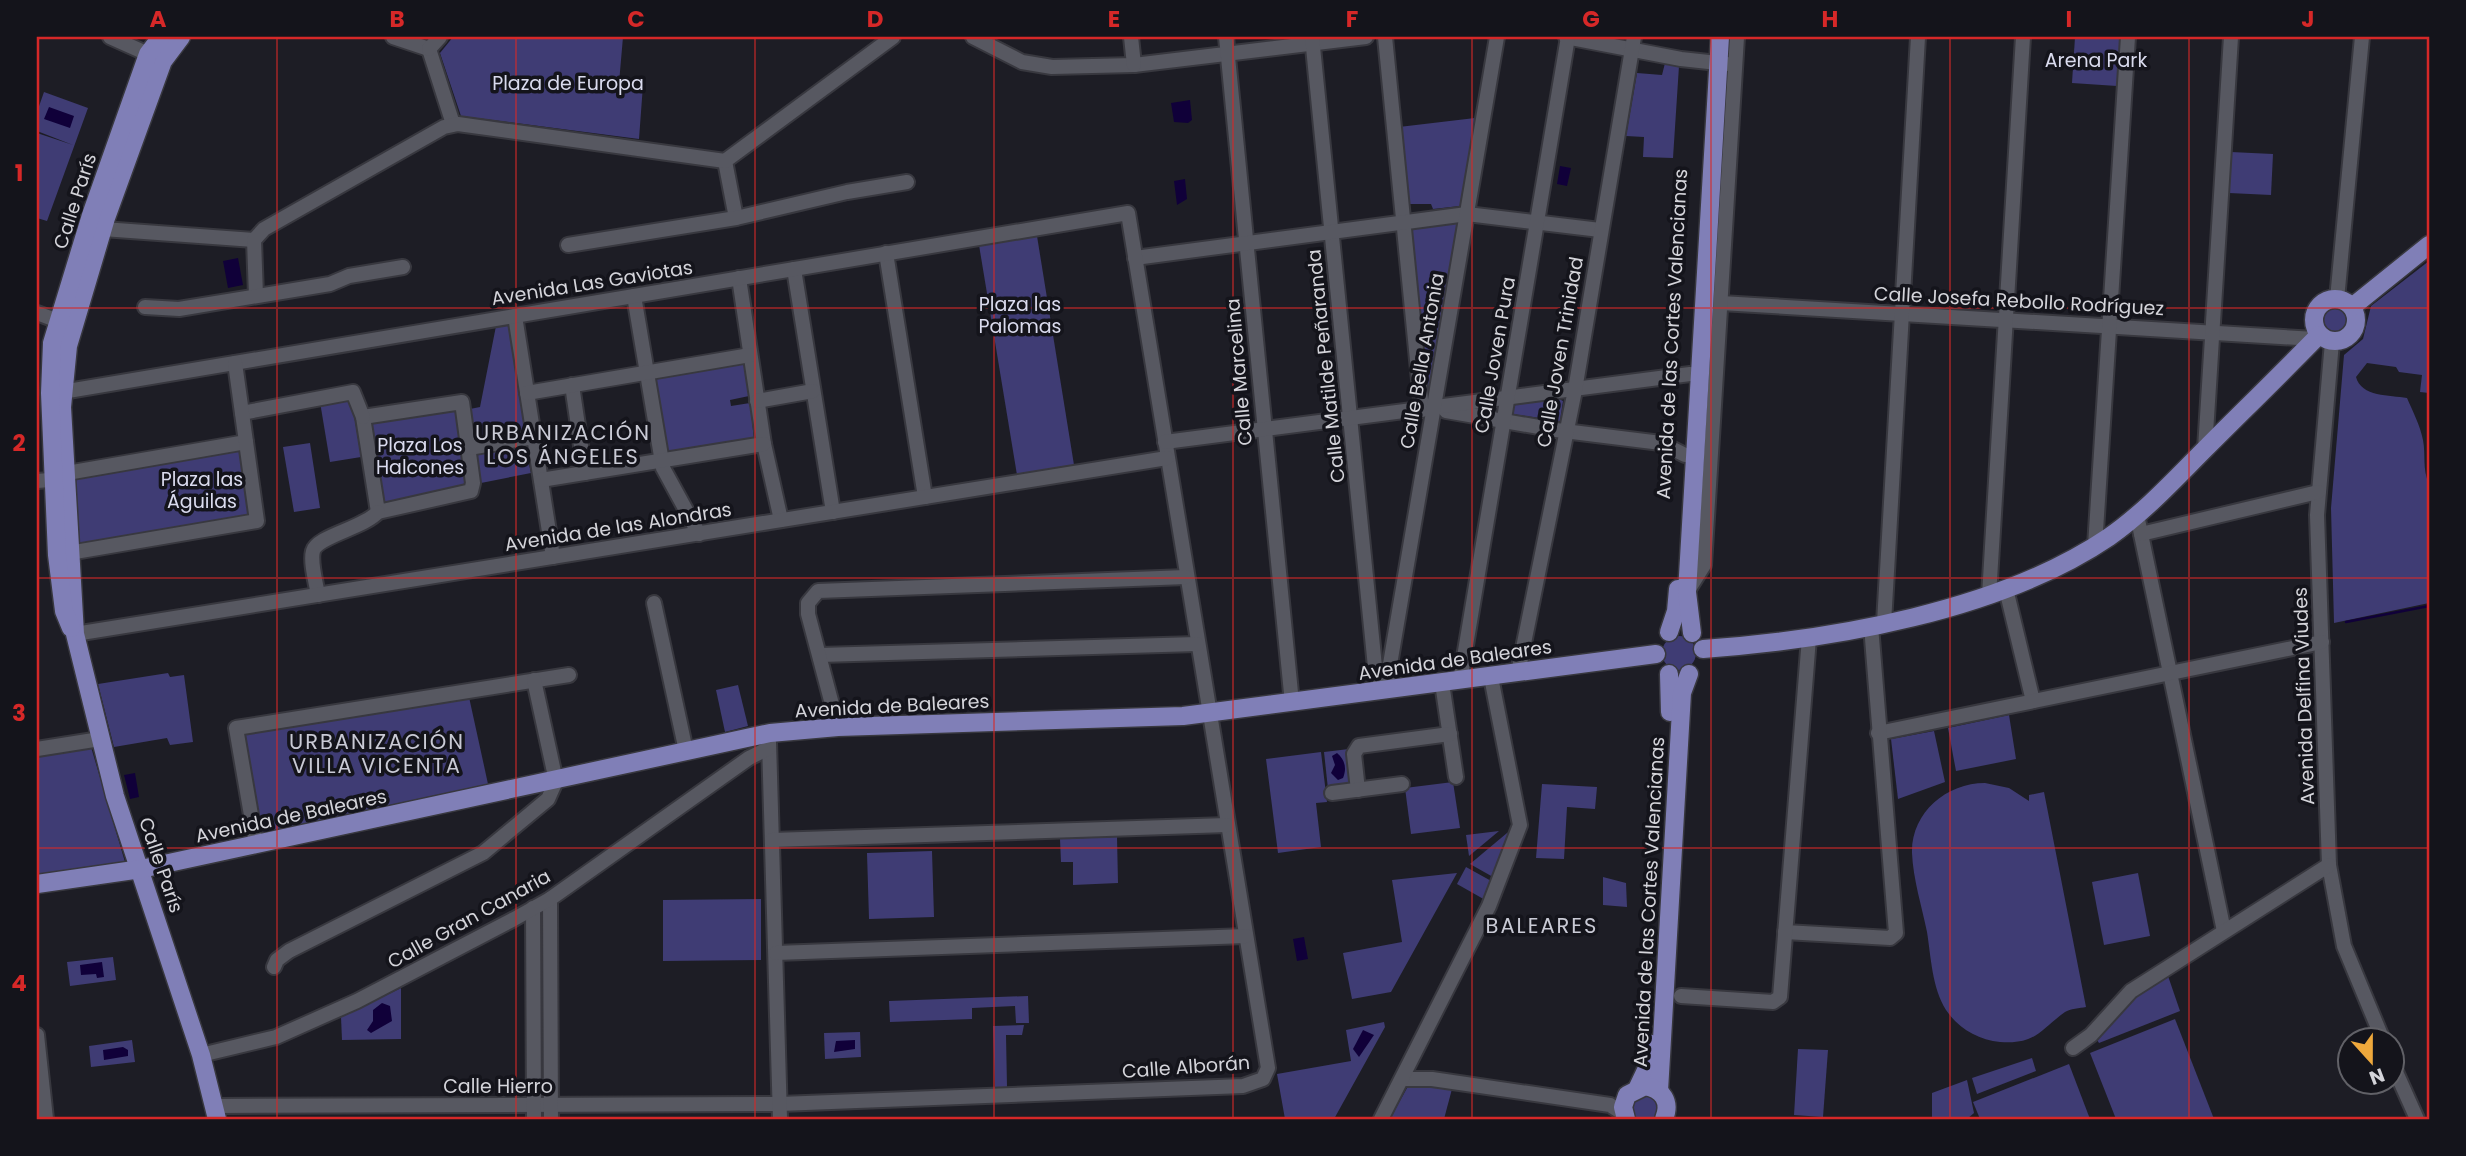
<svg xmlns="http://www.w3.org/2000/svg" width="2466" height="1156" font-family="Poppins,sans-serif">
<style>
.green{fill:#3f3c74}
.water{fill:#100039}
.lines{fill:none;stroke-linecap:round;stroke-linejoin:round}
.stream{stroke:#100039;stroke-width:2.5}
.minor-casing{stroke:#38383f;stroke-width:18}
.major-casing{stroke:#38383f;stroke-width:21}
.minor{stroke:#575861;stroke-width:14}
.major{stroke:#807fb7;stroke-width:18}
.grid{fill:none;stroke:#d62828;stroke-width:2;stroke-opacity:0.55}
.labels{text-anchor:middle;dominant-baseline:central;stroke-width:7;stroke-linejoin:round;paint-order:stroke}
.park-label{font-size:19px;fill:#dadbee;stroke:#14141b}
.street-label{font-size:19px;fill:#d4d4da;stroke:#14141b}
.neighbourhood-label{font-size:21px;letter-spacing:2px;fill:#c9cad5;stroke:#14141b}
.neatline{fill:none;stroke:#d62828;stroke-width:2.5}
.grid-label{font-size:23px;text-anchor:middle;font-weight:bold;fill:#d62828}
</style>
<rect width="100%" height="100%" fill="#1d1d25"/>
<g class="green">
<path d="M453 37H623L619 83 643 85 639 139 461 116 440 53Z"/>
<path d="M2075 37H2121L2117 86 2072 83Z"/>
<path d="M1665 63 1679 66 1673 158 1643 157 1644 137 1626 136 1637 73 1662 75Z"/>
<path d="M44 92 88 108 47 221 37 218V133L73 145 37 131V112Z"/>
<path d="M1475 118 1460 206 1433 209 1431 204H1406L1399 127Z"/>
<path d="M2231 152 2273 154 2271 195 2229 193Z"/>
<path d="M1459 221 1431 385 1429 387 1426 386 1408 229Z"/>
<path d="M1037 236 1074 465 1019 476 1017 475 979 245Z"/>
<path d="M2429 261V393L2420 392 2422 375 2399 372 2396 367 2367 363 2356 377C2361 397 2390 395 2407 398 2413 412 2420 425 2423 440 2426 456 2422 468 2429 484V603L2334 623 2331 508 2344 355 2363 339 2371 306Z"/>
<circle cx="2335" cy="320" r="13"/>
<path d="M509 323 526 432 474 439 470 409 480 407 496 326Z"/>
<path d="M744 362 749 396 730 400 731 406 750 403 754 439 668 454 655 377Z"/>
<path d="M351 397 361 457 330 462 320 402Z"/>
<path d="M1559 399 1563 401 1560 421 1512 414 1514 405Z"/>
<path d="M456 410 466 486 383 505 370 423Z"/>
<path d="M310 443 320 508 294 512 283 447Z"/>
<path d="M240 446 251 516 77 547 72 477Z"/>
<path d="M525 447 531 473 481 483 477 454Z"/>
<circle cx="1679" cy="653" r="17"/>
<path d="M168 673 170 677 184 675 193 742 170 745 167 738 114 747 98 684Z"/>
<path d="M738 685 748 726 725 732 716 690Z"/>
<path d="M469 697 488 784 260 833 244 733Z"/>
<path d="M2009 715 2016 759 1956 771 1948 728Z"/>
<path d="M1934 731 1945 782 1898 799 1891 739Z"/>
<path d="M91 747 125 862 37 877V754Z"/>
<path d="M1349 749 1353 786 1328 789 1324 752Z"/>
<path d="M1321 752 1327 802 1316 803 1321 847 1278 853 1266 759Z"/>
<path d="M1453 782 1460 828 1411 834 1405 788Z"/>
<path d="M1985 783 2009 788 2029 801V795L2044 792 2086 1007C2080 1008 2070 1009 2065 1012 2041 1029 2036 1045 2000 1042 1978 1040 1958 1028 1946 1010 1932 988 1931 957 1927 932 1922 907 1913 879 1912 853 1911 813 1946 783 1985 783Z"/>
<path d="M1542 784 1597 787 1595 809 1567 807 1564 859 1536 858Z"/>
<path d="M1499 831 1469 856 1466 835Z"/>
<path d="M1511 831 1493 877 1470 864 1507 833Z"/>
<path d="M1117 837 1118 883 1073 885V862H1061L1060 839Z"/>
<path d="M932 851 934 917 869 919 867 853Z"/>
<path d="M1466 867 1493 882 1487 901 1457 884Z"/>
<path d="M1457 873 1391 992 1352 999 1343 953 1402 942 1392 880Z"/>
<path d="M2138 873 2150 936 2104 945 2092 882Z"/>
<path d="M1603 877 1626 883 1627 907 1603 905Z"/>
<path d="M761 899V960L663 961V900Z"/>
<path d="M113 957 116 980 70 986 67 962Z"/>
<path d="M2167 973 2180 1011 2099 1043 2096 1038 2120 1008Z"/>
<path d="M401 988V1039L342 1040 341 1017Z"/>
<path d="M1028 996 1029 1023H1016L1015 1006 972 1008V1019L890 1022 889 1001Z"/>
<path d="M2175 1019 2214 1119H2116L2090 1053Z"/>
<path d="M1384 1022 1385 1027 1334 1119H1285L1277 1074 1351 1061 1346 1030Z"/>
<path d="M1024 1025 1022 1035H1006L1007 1087H995L993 1026Z"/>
<path d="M860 1032 861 1057 825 1059 824 1033Z"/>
<path d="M132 1040 135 1062 91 1067 89 1046Z"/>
<path d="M1798 1049 1828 1050 1823 1117 1794 1115Z"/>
<path d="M2032 1058 2036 1071 1977 1094 1972 1078Z"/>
<path d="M2069 1064 2090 1119H1980L1973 1102Z"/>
<path d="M1967 1080 1974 1113 1967 1119H1932V1093Z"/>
<path d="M1416 1084 1452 1089 1444 1119H1390L1407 1088Z"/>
<path d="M1639 1092 1658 1096V1119H1632L1628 1108Z"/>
</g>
<g class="water">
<path d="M1190 100 1192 120 1188 123 1174 122 1171 103Z"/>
<path d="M49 107 74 116 70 128 44 119Z"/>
<path d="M1560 166 1571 168 1567 186 1557 184Z"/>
<path d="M1185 179 1187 199 1177 205 1174 181Z"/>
<path d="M238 258 243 285 228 288 223 261Z"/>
<path d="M1243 346 1247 349 1244 357 1249 368 1242 374 1237 371 1235 357Z"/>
<path d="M1337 753C1345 760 1347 768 1343 778L1338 780 1331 773 1335 765 1332 756Z"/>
<path d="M135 773 139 797 130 799 124 775Z"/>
<path d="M1304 937 1308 959 1297 961 1293 939Z"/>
<path d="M102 962 104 977 97 978 96 974 81 975 80 965Z"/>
<path d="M382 1003 390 1006 392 1021 371 1033 367 1030 373 1021V1010Z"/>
<path d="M1363 1030 1374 1035 1359 1057 1353 1049Z"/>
<path d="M855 1040V1049L834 1052 836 1041Z"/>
<path d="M123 1047 128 1050V1056L104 1060 103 1050Z"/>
</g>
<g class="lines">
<path class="stream" d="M2346 622 2429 606"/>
<defs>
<g id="minor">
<path d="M110 37 148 54"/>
<path d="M393 37 429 49"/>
<path d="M973 37 1022 62 1052 67 1134 65 1366 37"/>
<path d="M1131 37 1134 65"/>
<path d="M1226 37 1292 703"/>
<path d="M1312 37 1376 677 1381 691"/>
<path d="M1385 37 1422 410"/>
<path d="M1566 37 1681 59 1727 64"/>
<path d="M429 49 453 124"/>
<path d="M429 49 440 37"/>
<path d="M725 161 736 218"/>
<path d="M103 229 254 240"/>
<path d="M568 245 736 218 847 192 907 182"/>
<path d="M886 253 925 497"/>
<path d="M1135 258 1467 214 1600 230"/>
<path d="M794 269 833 512"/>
<path d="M739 278 764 444 781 520"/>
<path d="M256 296 254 240 264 229 444 127 458 124 725 161 893 37"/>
<path d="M634 296 663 468 699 534"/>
<path d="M2337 299 2362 37"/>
<path d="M1721 303 2315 339"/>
<path d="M145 307 179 309 330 284 349 276 403 267"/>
<path d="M37 313 58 321"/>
<path d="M515 316 553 557"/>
<path d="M2332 342 2317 515 2329 865 2344 946 2383 1040"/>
<path d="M572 385 585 473"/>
<path d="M62 392 1128 213 1268 1068 1263 1079 1243 1086 780 1104 215 1106"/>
<path d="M527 393 750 355"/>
<path d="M757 401 813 391"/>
<path d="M462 402 473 483 471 491 378 512 363 417Z"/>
<path d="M1446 411 1556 430 1661 443 1685 455"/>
<path d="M242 413 353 392 363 417"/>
<path d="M1165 442 1690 374"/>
<path d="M469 448 534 437"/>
<path d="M2205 449 2231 37"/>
<path d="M67 473 246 442"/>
<path d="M541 480 764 444"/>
<path d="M37 481 62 479"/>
<path d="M2137 515 2224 931"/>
<path d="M2141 534 2318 492"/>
<path d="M2095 546 2128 37"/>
<path d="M69 553 257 521 235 363"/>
<path d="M2006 589 2033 701"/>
<path d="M1687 592 1704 565 1737 37"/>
<path d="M318 595C316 583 310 562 313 551 317 536 364 528 378 512"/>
<path d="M1989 596 2023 37"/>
<path d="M654 603 686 751"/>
<path d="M1884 623 1918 37"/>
<path d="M75 634 1167 458"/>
<path d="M820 655 1197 644"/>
<path d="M1518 673 1575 390 1634 37"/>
<path d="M1460 681 1568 37"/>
<path d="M1442 683 1456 777"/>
<path d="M1381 691 1388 676 1497 37"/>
<path d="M838 727 808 614V603L818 591 1186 577"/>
<path d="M1878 733 2322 642"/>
<path d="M769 742 780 1119"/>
<path d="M37 749 100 739"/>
<path d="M1358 790 1354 754 1359 746 1450 734"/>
<path d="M1332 793 1402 784"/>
<path d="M772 840 1227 825"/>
<path d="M256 844 236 728 569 675"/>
<path d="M550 899 551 1119"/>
<path d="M533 908 534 1119"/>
<path d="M1785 932 1890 938 1896 933 1871 626"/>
<path d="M776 953 1246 936"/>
<path d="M274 967 277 960 289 951 483 853 548 799 556 781 534 680"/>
<path d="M1681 996 1773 1002 1780 997 1809 638"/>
<path d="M37 1035 46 1119"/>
<path d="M2073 1048 2091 1035 2131 991 2329 865"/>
<path d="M201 1055 276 1037 357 1001 514 919 550 899 749 758 769 748"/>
<path d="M2392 1063 2417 1119"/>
<path d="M1402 1079H1432L1610 1105 1624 1114"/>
<path d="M1381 1119 1489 906 1520 825 1491 677"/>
</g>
<g id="major">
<path d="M181 37 163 61 106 218 68 346 62 407 75 634 115 796 201 1055 217 1119"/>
<circle cx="2335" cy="320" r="21"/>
<path d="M2352 307 2429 245"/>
<path d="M71 628 64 611 57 555 50 393 52 343 91 215 148 54 161 37"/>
<path d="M1669 632 1676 611 1678 589"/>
<path d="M1692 633 1687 592 1720 37"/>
<path d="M1703 649C1831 640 2000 611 2109 537 2145 512 2175 479 2206 448 2244 410 2282 373 2319 335"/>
<path d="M1669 674 1670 712"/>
<path d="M37 884 141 869 770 733 838 727 1183 716 1656 654"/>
<path d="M1638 1087 1647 1068 1651 1044"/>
<path d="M1659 1091 1682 693 1689 674"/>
<path d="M1626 1119 1623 1107 1627 1095 1645 1086C1663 1089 1671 1102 1664 1119"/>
</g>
</defs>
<use href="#minor" class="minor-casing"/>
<use href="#major" class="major-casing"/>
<use href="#minor" class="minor"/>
<use href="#major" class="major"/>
</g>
<path class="grid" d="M277 37V1119M516 37V1119M755 37V1119M994 37V1119M1233 37V1119M1472 37V1119M1711 37V1119M1950 37V1119M2189 37V1119M37 308H2429M37 578H2429M37 848H2429"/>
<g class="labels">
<g class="park-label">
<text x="2096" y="60">Arena Park</text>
<text x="568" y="83">Plaza de Europa</text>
<text x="1020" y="304">Plaza las<tspan x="1020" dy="22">Palomas</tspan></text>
<text x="420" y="445">Plaza Los<tspan x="420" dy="22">Halcones</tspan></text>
<text x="202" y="479">Plaza las<tspan x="202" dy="22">Águilas</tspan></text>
</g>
<g class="street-label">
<text transform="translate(75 201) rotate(-72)">Calle París</text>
<text transform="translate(592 283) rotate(-9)">Avenida Las Gaviotas</text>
<text transform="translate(2019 301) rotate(3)">Calle Josefa Rebollo Rodríguez</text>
<text transform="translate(1672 334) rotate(-87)">Avenida de las Cortes Valencianas</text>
<text transform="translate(1560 352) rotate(-80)">Calle Joven Trinidad</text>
<text transform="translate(1495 355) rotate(-80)">Calle Joven Pura</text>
<text transform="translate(1422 361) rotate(-80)">Calle Bella Antonia</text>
<text transform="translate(1326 366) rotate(-96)">Calle Matilde Peñaranda</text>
<text transform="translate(1239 372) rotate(-95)">Calle Marcelina</text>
<text transform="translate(618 527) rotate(-9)">Avenida de las Alondras</text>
<text transform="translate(1455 660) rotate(-8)">Avenida de Baleares</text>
<text transform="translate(2304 696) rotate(-92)">Avenida Delfina Viudes</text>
<text transform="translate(892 706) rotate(-3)">Avenida de Baleares</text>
<text transform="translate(291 816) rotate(-12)">Avenida de Baleares</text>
<text transform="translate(161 865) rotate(71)">Calle París</text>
<text transform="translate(1649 902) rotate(-87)">Avenida de las Cortes Valencianas</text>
<text transform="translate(469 919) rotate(-29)">Calle Gran Canaria</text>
<text transform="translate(1186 1067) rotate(-4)">Calle Alborán</text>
<text x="498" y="1086">Calle Hierro</text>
</g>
<g class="neighbourhood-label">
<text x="563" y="432">URBANIZACIÓN<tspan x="563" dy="24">LOS ÁNGELES</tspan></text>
<text x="377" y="741">URBANIZACIÓN<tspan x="377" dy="24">VILLA VICENTA</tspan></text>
<text x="1542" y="925">BALEARES</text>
</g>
</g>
<rect width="2466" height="1156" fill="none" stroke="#14141b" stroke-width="77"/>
<g transform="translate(2371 1061) rotate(159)"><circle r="33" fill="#14141b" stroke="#616167" stroke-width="2"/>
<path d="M0-5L12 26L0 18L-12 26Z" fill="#eea83c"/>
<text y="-10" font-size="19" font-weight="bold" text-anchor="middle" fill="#d4d4da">N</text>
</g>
<rect x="38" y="38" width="2390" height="1080" class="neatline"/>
<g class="grid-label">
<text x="158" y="27">A</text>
<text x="397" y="27">B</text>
<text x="636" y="27">C</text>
<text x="875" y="27">D</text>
<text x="1114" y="27">E</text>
<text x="1352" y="27">F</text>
<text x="1591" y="27">G</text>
<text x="1830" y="27">H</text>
<text x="2069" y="27">I</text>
<text x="2308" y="27">J</text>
<text x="19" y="181">1</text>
<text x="19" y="451">2</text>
<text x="19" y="721">3</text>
<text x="19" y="991">4</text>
</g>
</svg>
